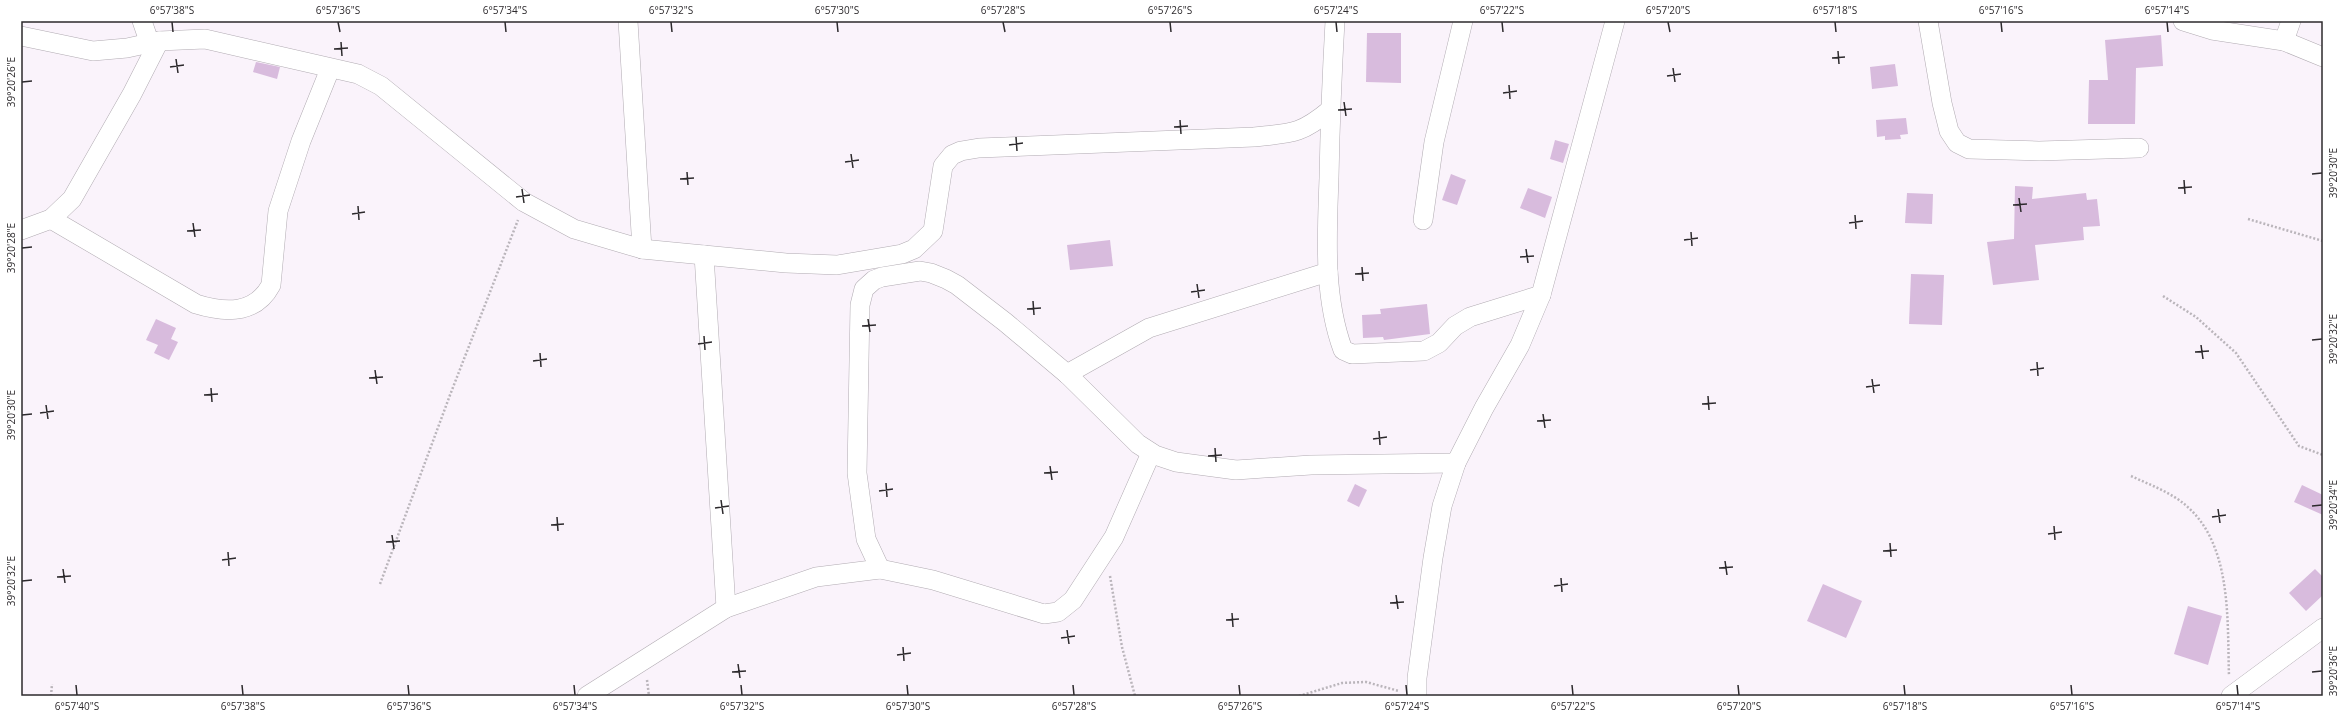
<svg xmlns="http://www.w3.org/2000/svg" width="2344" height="717" font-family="'Open Sans',sans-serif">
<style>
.building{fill:#d8bbdd}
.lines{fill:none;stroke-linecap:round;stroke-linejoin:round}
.street-casing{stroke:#b1abb2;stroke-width:20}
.path{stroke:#bab5bb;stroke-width:2.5;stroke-dasharray:2 2;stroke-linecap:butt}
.street{stroke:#fff;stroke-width:19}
.ticks{fill:none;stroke:#2d2a2d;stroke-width:1.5}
.neatline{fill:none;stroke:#2d2a2d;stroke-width:1.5}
.ticks-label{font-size:10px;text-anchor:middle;fill:#2d2a2d}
</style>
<rect width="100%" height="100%" fill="#faf3fb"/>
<g class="building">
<path d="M1367 33H1401V83L1366 82Z"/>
<path d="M2161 35 2163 66 2136 68 2135 124H2088L2089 80H2108L2105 40Z"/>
<path d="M256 62 280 67 277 79 253 72Z"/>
<path d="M1895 64 1898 86 1872 89 1870 67Z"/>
<path d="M1906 118 1908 134 1900 135 1901 139 1885 140V136L1877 137 1876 120Z"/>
<path d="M1555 140 1569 144 1563 163 1550 159Z"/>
<path d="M1451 174 1466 180 1457 205 1442 200Z"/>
<path d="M2015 186 2033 187 2032 199 2086 193 2087 200 2097 199 2100 226 2083 227 2084 240 2035 245 2039 280 1993 285 1987 242 2014 239Z"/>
<path d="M1528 188 1552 197 1545 218 1520 208Z"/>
<path d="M1907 193 1933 194 1932 224 1905 223Z"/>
<path d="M1110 240 1113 266 1070 270 1067 245Z"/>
<path d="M1911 274 1944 275 1942 325 1909 324Z"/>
<path d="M1427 304 1430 334 1384 340 1383 337 1363 338 1362 315 1381 314 1380 309Z"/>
<path d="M156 319 176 328 171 339 178 342 169 360 154 353 158 345 146 340Z"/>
<path d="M1355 484 1367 490 1359 507 1347 501Z"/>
<path d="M2302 485 2323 495V515L2294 502Z"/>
<path d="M2315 569 2323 577V595L2306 611 2289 593Z"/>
<path d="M1823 584 1862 601 1846 638 1807 621Z"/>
<path d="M2188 606 2222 616 2208 665 2174 654Z"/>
</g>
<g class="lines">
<defs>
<g id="street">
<path d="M142 21 150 44"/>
<path d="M628 21 642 249"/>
<path d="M1335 21C1332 74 1330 126 1329 178 1327 235 1323 296 1343 350L1352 354 1424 351 1439 343 1455 326 1470 317 1541 295"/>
<path d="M1928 21 1942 103 1949 131 1957 143 1969 149 2039 151 2139 148"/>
<path d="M2183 21 2212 30 2284 41 2323 57"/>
<path d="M21 36 93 51 127 48 159 41 205 39 358 74 381 86 524 202 574 229 642 249 786 263 837 265 902 254 914 249 933 231 943 166 952 155 961 151 979 148 1254 137C1291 133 1300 135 1330 110"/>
<path d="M2284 41 2291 21"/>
<path d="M51 219 196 304C225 313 255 315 271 285L278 211 301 141 330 69"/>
<path d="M1423 220 1434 142 1463 21"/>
<path d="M21 230 51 219 72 199 132 94 159 41"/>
<path d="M704 255 726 608"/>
<path d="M1067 374 1149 328 1328 272"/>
<path d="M880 569 866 539 857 473 860 305 864 289 874 280 882 277 920 271 931 273 946 279 957 285 1005 322 1067 374 1138 444 1155 455 1176 462 1236 470 1311 465 1456 463"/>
<path d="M587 696 726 608 816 577 880 569 933 580 1044 614 1058 612 1073 600 1114 537 1151 453"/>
<path d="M1417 696V678L1433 558 1442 506 1456 463 1484 408 1520 345 1541 295 1615 21"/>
<path d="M2231 696 2323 628"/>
</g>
</defs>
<use href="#street" class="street-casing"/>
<g class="path">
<path d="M2248 219 2323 241"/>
<path d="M2163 296 2196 317 2236 353 2299 446 2323 455"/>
<path d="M2131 476C2146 483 2162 489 2176 498 2233 535 2227 616 2229 676"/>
<path d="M1110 576 1122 647 1135 696"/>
<path d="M380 584 450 395 518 220"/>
<path d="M647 680 649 696"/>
<path d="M51 696 52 684"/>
<path d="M1299 696 1342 683 1366 682 1399 691"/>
</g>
<use href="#street" class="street"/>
</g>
<path class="ticks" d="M172 22 173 32M338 22 340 32M505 22 506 32M671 22 672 32M837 22 838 32M1003 22 1005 32M1170 22 1171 32M1336 22 1337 32M1502 22 1503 32M1668 22 1670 32M1835 22 1836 32M2001 22 2002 32M2167 22 2168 32M341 42 342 56M334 49 348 48M1838 51 1839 64M1832 58 1845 57M176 59 178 73M170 67 184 65M1673 68 1675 82M1667 76 1681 74M22 82 32 81M1509 85 1510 99M1503 93 1517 91M1344 102 1346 116M1338 110 1352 109M1180 120 1181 134M1174 127 1188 126M1016 137 1017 151M1009 145 1023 143M851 154 853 168M845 162 859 160M687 172 688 185M2312 174 2322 173M680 179 694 178M2184 180 2185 194M2178 188 2192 187M522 189 524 203M516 197 530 195M2019 198 2021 212M2013 205 2027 204M358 206 359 220M352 214 365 212M1855 215 1856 229M193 223 195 237M1849 223 1863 221M187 231 201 230M1691 232 1692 246M1684 240 1698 238M22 248 32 247M1526 249 1528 263M1520 257 1534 256M1362 267 1363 281M1355 274 1369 273M1197 284 1199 298M1191 292 1205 290M1033 301 1034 315M1027 309 1041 308M868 319 870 332M862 326 876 325M704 336 705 350M2312 340 2322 339M698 344 712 342M2201 345 2203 359M2195 352 2209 351M540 353 541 367M533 361 547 359M2037 362 2038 376M375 370 377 384M2030 370 2044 368M369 378 383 377M1872 379 1874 393M1866 387 1880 385M211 388 212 402M204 395 218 394M1708 396 1709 410M1702 404 1716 403M46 405 48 419M40 413 54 411M1543 414 1545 428M22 415 32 414M1537 421 1551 420M1379 431 1380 445M1373 439 1387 437M1215 448 1216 462M1208 456 1222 455M1050 466 1052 480M1044 473 1058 472M886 483 887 497M879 491 893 489M721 500 723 514M2312 506 2322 505M715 508 729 506M2218 509 2220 523M557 517 558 531M2212 517 2226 515M551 525 564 524M2054 526 2055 540M2048 534 2062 532M392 535 394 549M386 542 400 541M1890 543 1891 557M1883 551 1897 550M228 552 229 566M222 560 236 558M1725 561 1727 575M1719 568 1733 567M63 569 65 583M57 577 71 576M1561 578 1562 592M22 581 32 580M1554 586 1568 584M1396 595 1398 609M1390 603 1404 602M1232 613 1233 627M1226 620 1239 619M1067 630 1069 644M1061 638 1075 636M903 647 904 661M897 655 911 653M738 664 740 678M732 672 746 671M2312 672 2322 671M76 685 77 695M242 685 243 695M408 685 409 695M574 685 575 695M741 685 742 695M907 685 908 695M1073 685 1074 695M1239 685 1240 695M1406 685 1407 695M1572 685 1573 695M1738 685 1739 695M1904 685 1905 695M2071 685 2072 695M2237 685 2238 695"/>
<rect width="2344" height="717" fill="none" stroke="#ffffff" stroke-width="44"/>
<rect x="22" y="22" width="2300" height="673" class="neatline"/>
<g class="ticks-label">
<text x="172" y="14">6°57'38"S</text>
<text x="338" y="14">6°57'36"S</text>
<text x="505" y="14">6°57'34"S</text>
<text x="671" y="14">6°57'32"S</text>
<text x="837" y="14">6°57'30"S</text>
<text x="1003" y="14">6°57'28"S</text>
<text x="1170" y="14">6°57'26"S</text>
<text x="1336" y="14">6°57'24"S</text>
<text x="1502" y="14">6°57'22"S</text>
<text x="1668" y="14">6°57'20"S</text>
<text x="1835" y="14">6°57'18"S</text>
<text x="2001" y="14">6°57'16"S</text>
<text x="2167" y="14">6°57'14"S</text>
<text transform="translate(11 82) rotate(-90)" y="4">39°20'26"E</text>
<text transform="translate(2333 173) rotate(-90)" y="4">39°20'30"E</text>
<text transform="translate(11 248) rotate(-90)" y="4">39°20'28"E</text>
<text transform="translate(2333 339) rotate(-90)" y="4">39°20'32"E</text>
<text transform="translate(11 415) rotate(-90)" y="4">39°20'30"E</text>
<text transform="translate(2333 505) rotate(-90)" y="4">39°20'34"E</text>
<text transform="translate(11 581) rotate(-90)" y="4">39°20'32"E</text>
<text transform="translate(2333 671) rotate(-90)" y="4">39°20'36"E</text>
<text x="77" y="710">6°57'40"S</text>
<text x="243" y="710">6°57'38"S</text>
<text x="409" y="710">6°57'36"S</text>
<text x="575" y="710">6°57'34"S</text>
<text x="742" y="710">6°57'32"S</text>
<text x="908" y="710">6°57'30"S</text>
<text x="1074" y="710">6°57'28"S</text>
<text x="1240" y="710">6°57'26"S</text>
<text x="1407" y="710">6°57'24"S</text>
<text x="1573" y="710">6°57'22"S</text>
<text x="1739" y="710">6°57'20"S</text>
<text x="1905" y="710">6°57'18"S</text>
<text x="2072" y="710">6°57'16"S</text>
<text x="2238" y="710">6°57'14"S</text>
</g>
</svg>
